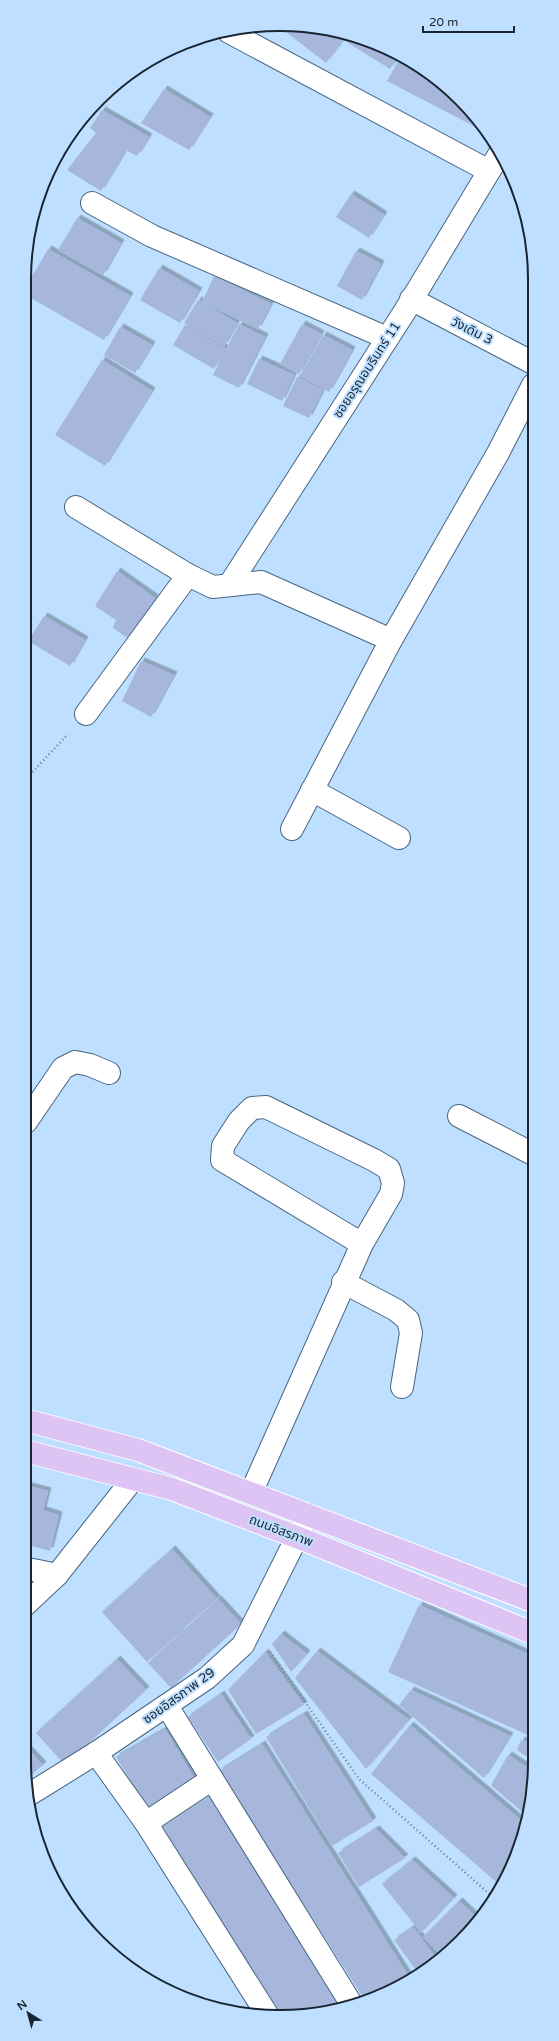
<svg xmlns="http://www.w3.org/2000/svg" width="559" height="2041" font-family="'Varela Round','Noto Sans Thai',sans-serif">
<style>
.building{fill:#a7b7dc;filter:url(#shadow)}
.lines{fill:none;stroke-linecap:round;stroke-linejoin:round}
.minor-casing{stroke:#486682;stroke-width:24}
.major-casing{stroke:#fff;stroke-width:24}
.path{stroke:#6a8096;stroke-width:2.5;stroke-dasharray:1 3;stroke-linecap:butt}
.minor{stroke:#fff;stroke-width:22}
.major{stroke:#ddc4f5;stroke-width:22}
.labels{text-anchor:middle;dominant-baseline:central;stroke-width:4;stroke-linejoin:round;paint-order:stroke}
.street-label{font-size:13px;fill:#192531;stroke:#bedfff}
.rim{fill:none;stroke:#192531;stroke-width:2}
</style>
<defs>
<filter id="shadow"><feDropShadow dx="3.5" dy="-3.5" stdDeviation="0" flood-color="#0004"/></filter>
</defs>
<rect width="100%" height="100%" fill="#bedfff"/>
<g class="building">
<path d="M282 29H329L344 39 326 63Z"/>
<path d="M348 36 399 55 390 69 345 41Z"/>
<path d="M401 56 407 58 471 111 487 133 387 81Z"/>
<path d="M164 89 210 117 189 150 141 123Z"/>
<path d="M102 110 149 137 137 156 126 150 101 191 67 170 96 133 90 128Z"/>
<path d="M351 194 384 215 369 238 336 217Z"/>
<path d="M77 218 121 243 103 275 58 250Z"/>
<path d="M48 249 130 296 104 340 29 297V282Z"/>
<path d="M356 251 381 264 362 300 337 286Z"/>
<path d="M159 268 199 291 180 323 140 300Z"/>
<path d="M214 276 271 304 258 329 202 302Z"/>
<path d="M198 300 237 323 224 346 184 323Z"/>
<path d="M239 324 265 337 239 388 213 375Z"/>
<path d="M302 324 321 334 299 374 280 364Z"/>
<path d="M185 325 226 349 214 369 173 345Z"/>
<path d="M120 327 152 345 135 373 104 355Z"/>
<path d="M323 335 352 350 329 392 300 376Z"/>
<path d="M259 359 294 375 282 401 247 384Z"/>
<path d="M102 360 152 391 105 466 55 435Z"/>
<path d="M297 377 323 390 309 418 283 406Z"/>
<path d="M117 571 155 598 129 639 113 628 116 620 95 606Z"/>
<path d="M44 616 85 640 70 666 28 641Z"/>
<path d="M141 661 174 675 151 717 122 701Z"/>
<path d="M25 1485 48 1491 43 1510 59 1515 50 1551 25 1544Z"/>
<path d="M172 1549 217 1599 182 1630 137 1580Z"/>
<path d="M137 1581 182 1631 147 1662 102 1612Z"/>
<path d="M218 1599 241 1624 171 1688 148 1663Z"/>
<path d="M419 1605 530 1655V1736L388 1672Z"/>
<path d="M281 1634 307 1654 291 1672 272 1644Z"/>
<path d="M317 1651 409 1720 366 1769 295 1678Z"/>
<path d="M265 1652 304 1705 256 1734 228 1690Z"/>
<path d="M117 1659 146 1690 65 1765 36 1733Z"/>
<path d="M411 1690 510 1736 484 1778 399 1705Z"/>
<path d="M221 1694 251 1739 218 1762 188 1717Z"/>
<path d="M304 1714 373 1821 332 1846 266 1737Z"/>
<path d="M410 1725 525 1824 502 1887 371 1774Z"/>
<path d="M165 1729 195 1780 147 1809 116 1757Z"/>
<path d="M521 1740 530 1744V1759L517 1750Z"/>
<path d="M262 1744 409 1977 364 1999 219 1771Z"/>
<path d="M26 1747 43 1765 27 1778 24 1762V1748Z"/>
<path d="M508 1755 530 1769V1811L528 1817 491 1785Z"/>
<path d="M210 1797 341 2009 276 2015 160 1828Z"/>
<path d="M376 1829 405 1858 359 1887 338 1853Z"/>
<path d="M412 1860 454 1898 421 1933 382 1884Z"/>
<path d="M459 1901 476 1917 442 1956 423 1937Z"/>
<path d="M413 1927 438 1961 418 1973 394 1940Z"/>
</g>
<g class="lines">
<defs>
<g id="minor">
<path d="M229 32 489 171"/>
<path d="M92 203 152 236 387 338"/>
<path d="M411 299 533 363"/>
<path d="M76 507 188 575 213 587 261 582 391 640"/>
<path d="M230 584 405 311 500 153"/>
<path d="M86 714 188 575"/>
<path d="M312 790 399 838"/>
<path d="M292 829 391 640 498 453 533 385"/>
<path d="M459 1116 531 1153"/>
<path d="M26 1122 63 1068 75 1062 90 1065 109 1073"/>
<path d="M343 1282 396 1310 408 1320 411 1333 402 1387"/>
<path d="M251 1493 362 1244 222 1160 223 1146 239 1121 252 1108 266 1107 374 1160 389 1169 393 1183 391 1194 362 1244"/>
<path d="M25 1570H33L57 1575"/>
<path d="M24 1606 57 1575 133 1479"/>
<path d="M167 1706 352 2005"/>
<path d="M96 1753 146 1823 268 2016"/>
<path d="M30 1794 96 1753 207 1678 243 1645 308 1515"/>
<path d="M146 1823 212 1779"/>
</g>
<g id="major">
<path d="M25 1420 138 1450 530 1600"/>
<path d="M25 1451 172 1489 312 1543 530 1632"/>
</g>
</defs>
<use href="#minor" class="minor-casing"/>
<use href="#major" class="major-casing"/>
<g class="path">
<path d="M27 778 68 734"/>
<path d="M270 1652 359 1779 494 1898"/>
</g>
<use href="#minor" class="minor"/>
<use href="#major" class="major"/>
</g>
<g class="labels">
<g class="street-label">
<text transform="translate(472 331) rotate(27)">วังเดิม 3</text>
<text transform="translate(367 370) rotate(-57)">ซอยอรุณอมรินทร์ 11</text>
<text transform="translate(281 1531) rotate(21)">ถนนอิสรภาพ</text>
<text transform="translate(179 1696) rotate(-36)">ซอยอิสรภาพ 29</text>
</g>
</g>
<path d="M0 0H559V2041H0ZM279 31H280A248 248 0 0 1 528 279V1762A248 248 0 0 1 280 2010H279A248 248 0 0 1 31 1762V279A248 248 0 0 1 279 31Z" fill="#bedfff" fill-rule="evenodd"/>
<path class="rim" d="M279 31H280A248 248 0 0 1 528 279V1762A248 248 0 0 1 280 2010H279A248 248 0 0 1 31 1762V279A248 248 0 0 1 279 31Z"/>
<g transform="translate(28 2013) rotate(323)" stroke="#bedfff" stroke-width="3" paint-order="stroke">
<path d="M0-3L7 15L0 10L-7 15Z" fill="#192531"/>
<text y="-6" font-size="11" font-weight="bold" text-anchor="middle" fill="#192531">N</text>
</g>
<path d="M423 26v6h91v-6" fill="none" stroke="#192531" stroke-width="2"/>
<text x="429" y="26" font-size="12" fill="#192531" stroke="#bedfff" stroke-width="3" paint-order="stroke">20 m</text>
</svg>
